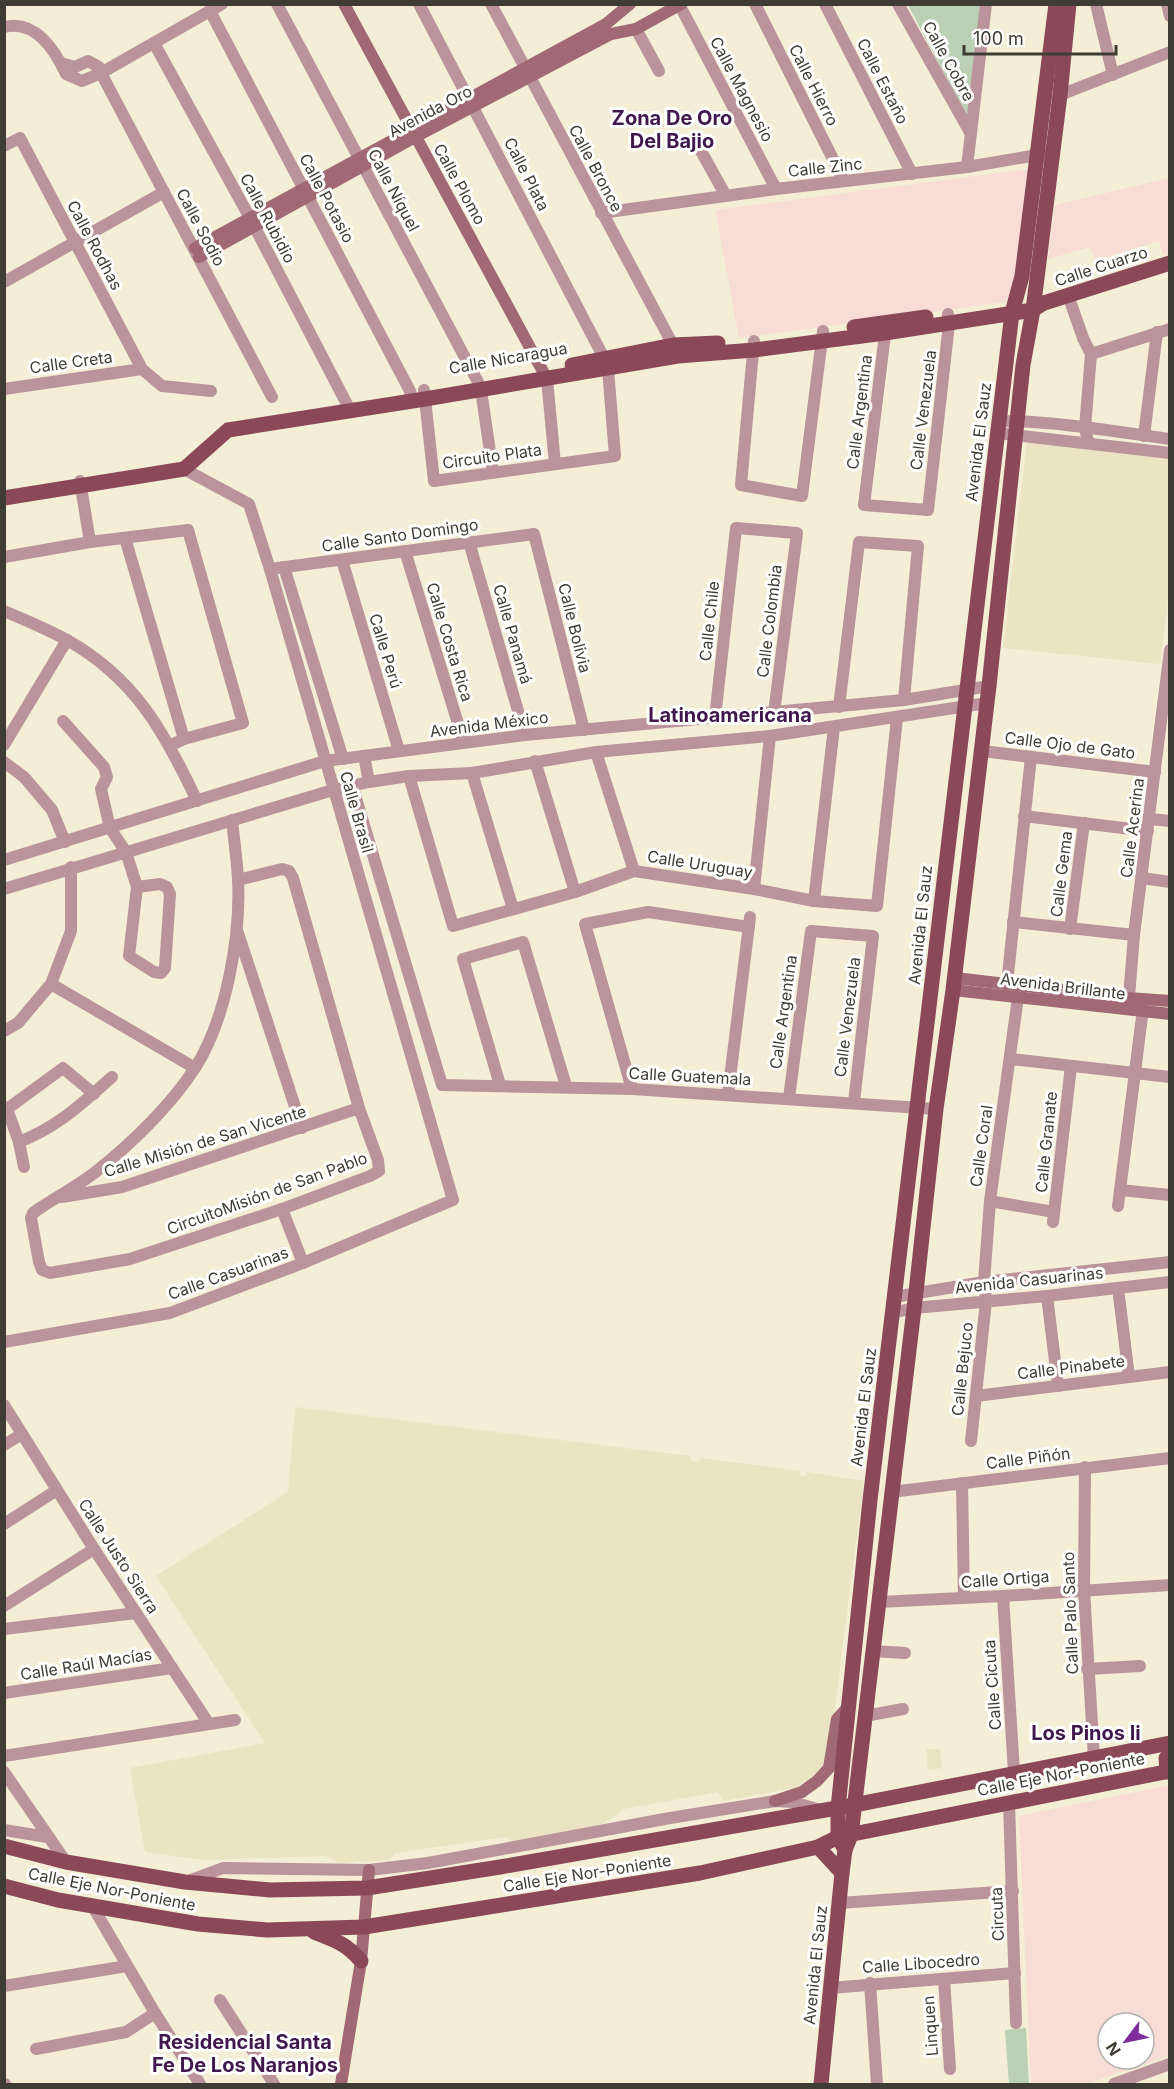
<svg xmlns="http://www.w3.org/2000/svg" width="1174" height="2089" font-family="Inter,sans-serif">
<style>
.built{fill:#eae4c3}
.education{fill:#f7ddd6;fill-rule:evenodd}
.green{fill:#bbd0b5}
.lines{fill:none;stroke-linecap:round;stroke-linejoin:round}
.minor{stroke:#bb949b;stroke-width:12}
.tertiary{stroke:#bb949b;stroke-width:12}
.secondary{stroke:#a06974;stroke-width:12}
.primary{stroke:#8b4958;stroke-width:15}
.labels{text-anchor:middle;dominant-baseline:central;stroke-width:6;stroke-linejoin:round;paint-order:stroke}
.street-label{font-size:16px;fill:#3f3d33;stroke:#fff}
.quarter-label{font-size:20px;font-weight:bold;fill:#3f184e;stroke:#fff}
</style>
<rect width="100%" height="100%" fill="#f3eed5"/>
<g class="built">
<path d="M1027 440 1169 458 1170 584 1160 664 1003 648Z"/>
<path d="M295 1407 690 1456 691 1461 699 1462 700 1458 800 1471V1476H807V1472L864 1481 829 1753 824 1766 812 1777 794 1788 723 1801 718 1792 624 1809 602 1825 515 1842 505 1837 395 1853 389 1860 340 1863 325 1856 203 1860 145 1852 130 1768 265 1743 156 1576 288 1492Z"/>
<path d="M926 1749H940L942 1768 928 1770Z"/>
</g>
<g class="education">
<path d="M1030 169 1019 270 1006 302 739 338 715 210Z"/>
<path d="M1169 178V253L1163 255 1159 241 1095 260 1090 247 1048 259 1055 205Z"/>
<path d="M1169 1785V2056L1086 2084H1031L1019 1816ZM1108 2023H1144V2059H1108Z"/>
</g>
<g class="green">
<path d="M908 5H980L971 125Z"/>
<path d="M1026 2028 1029 2084H1009L1005 2030Z"/>
</g>
<g class="lines">
<g class="minor">
<path d="M277 4 478 382 481 390 493 472"/>
<path d="M419 4 604 358 608 369 615 456 434 481 424 390"/>
<path d="M491 4 673 345"/>
<path d="M679 4 776 189"/>
<path d="M755 4 844 181"/>
<path d="M825 4 912 174"/>
<path d="M898 4 971 134"/>
<path d="M1096 4 1113 75"/>
<path d="M1167 4 1170 16"/>
<path d="M210 11 410 391 412 401"/>
<path d="M4 27C35 19 55 50 66 74L82 81 101 73 222 4"/>
<path d="M636 29 659 71"/>
<path d="M154 43 250 218 350 410"/>
<path d="M61 63 75 67 88 61 99 67 101 73 272 397"/>
<path d="M1060 95 1170 52"/>
<path d="M697 144 726 196"/>
<path d="M4 146 20 138 142 369 162 386 211 391"/>
<path d="M967 167 986 4"/>
<path d="M601 213 776 189 967 167 1043 154"/>
<path d="M4 282 164 192"/>
<path d="M1068 295 1083 338 1091 354 1085 428 1088 442"/>
<path d="M886 326 864 505 928 510 949 324 948 314"/>
<path d="M754 341 741 485 802 496 823 331"/>
<path d="M1091 354 1170 329"/>
<path d="M547 379 555 464"/>
<path d="M4 389 142 369"/>
<path d="M1144 436 1157 332"/>
<path d="M80 481 90 542"/>
<path d="M125 538 184 739"/>
<path d="M469 542 525 735"/>
<path d="M405 551 464 743"/>
<path d="M4 557 90 542 188 530 243 723 184 739 171 745"/>
<path d="M342 560 399 751"/>
<path d="M284 567 343 759"/>
<path d="M270 569 534 534 584 730"/>
<path d="M4 611C25 620 47 629 67 640 135 678 165 733 197 801"/>
<path d="M839 707 859 542 918 546 904 700"/>
<path d="M715 718 736 528 797 533 774 713"/>
<path d="M63 721 104 767 107 777 101 789 110 828 126 852 137 887 129 956 154 972 161 973 165 968 170 894 167 887 160 884 137 887"/>
<path d="M4 745 67 640"/>
<path d="M982 751 1155 772"/>
<path d="M596 752 634 871"/>
<path d="M535 761 575 892"/>
<path d="M4 762 24 777 52 810 65 842"/>
<path d="M472 773 513 909"/>
<path d="M409 776 453 926 575 892 634 871 754 889 814 901 877 906 897 718"/>
<path d="M352 785 442 1085 632 1089 936 1109"/>
<path d="M1024 816 1148 831"/>
<path d="M1150 819 1170 821"/>
<path d="M232 820C234 840 237 860 238 879 241 936 226 1020 195 1068 171 1105 132 1143 98 1170 77 1187 54 1198 33 1213L31 1218 39 1262 42 1270 50 1273 130 1259 282 1209 370 1176 379 1171 378 1160 359 1108 293 878 289 871 282 869 238 880"/>
<path d="M1142 878 1170 882"/>
<path d="M754 889 770 736"/>
<path d="M814 901 834 727"/>
<path d="M1013 922 1134 935"/>
<path d="M1070 929 1084 823"/>
<path d="M237 930 302 1128"/>
<path d="M51 984 195 1068"/>
<path d="M1007 984 1031 757"/>
<path d="M1128 1009 1134 935 1170 650"/>
<path d="M4 1031 18 1023 51 984 71 931V867"/>
<path d="M1011 1059 1170 1077"/>
<path d="M500 1085 463 959 523 942 566 1086"/>
<path d="M632 1089 585 924 648 912 749 927"/>
<path d="M728 1094 750 917"/>
<path d="M789 1098 811 931 873 936 854 1102"/>
<path d="M4 1107 7 1109 19 1142 24 1167"/>
<path d="M7 1109 63 1068 94 1094"/>
<path d="M19 1142C58 1127 81 1104 112 1077"/>
<path d="M1120 1190 1170 1195"/>
<path d="M62 1197 122 1187 359 1108"/>
<path d="M990 1201 1054 1212"/>
<path d="M1118 1206 1144 1001"/>
<path d="M282 1209 303 1263"/>
<path d="M1053 1222 1071 1066"/>
<path d="M1118 1288 1129 1377"/>
<path d="M1047 1296 1058 1386"/>
<path d="M892 1313 914 1308 1047 1296 1170 1282"/>
<path d="M4 1342 170 1313 303 1263 453 1200 270 569 249 504 184 469"/>
<path d="M976 1396 1170 1372"/>
<path d="M4 1405 94 1549 209 1724"/>
<path d="M971 1441 986 1301 984 1282 990 1201 1019 990"/>
<path d="M4 1445 22 1434"/>
<path d="M1085 1467 1084 1590 1094 1758"/>
<path d="M962 1483 964 1598"/>
<path d="M891 1492 1170 1458"/>
<path d="M4 1524 57 1490"/>
<path d="M1003 1596 1014 1772"/>
<path d="M879 1602 1003 1596 1170 1585"/>
<path d="M4 1606 94 1549"/>
<path d="M4 1629 136 1613"/>
<path d="M872 1651 905 1653"/>
<path d="M1087 1669 1140 1666"/>
<path d="M4 1693 172 1668"/>
<path d="M865 1716 903 1709"/>
<path d="M4 1756 235 1720"/>
<path d="M4 1772 66 1862"/>
<path d="M1009 1803 1016 2023"/>
<path d="M4 1830 47 1837"/>
<path d="M839 1903 1013 1891"/>
<path d="M93 1907 155 2013 200 2084"/>
<path d="M944 1979 950 2069"/>
<path d="M870 1983 877 2084"/>
<path d="M4 1986 127 1966"/>
<path d="M830 1988 1015 1973"/>
<path d="M220 2000 274 2084"/>
<path d="M36 2049 126 2032 155 2013"/>
<path d="M4 2084H5"/>
<path d="M1114 2084 1170 2064"/>
</g>
<g class="tertiary">
<path d="M998 421C1055 421 1113 431 1170 439"/>
<path d="M997 433 1170 453"/>
<path d="M364 756 369 782"/>
<path d="M4 860 325 761 525 735 904 700 989 686"/>
<path d="M4 889 333 790 369 782 409 776 472 773 596 752 770 736 987 703"/>
<path d="M894 1297 984 1282 1170 1262"/>
<path d="M188 1881 223 1868 369 1870 428 1863 670 1818 775 1801 792 1802 821 1810"/>
</g>
<g class="secondary">
<path d="M344 4 547 379"/>
<path d="M195 248 606 24 630 4"/>
<path d="M199 257 415 137 611 34 636 29 681 4"/>
<path d="M955 978 1128 998 1170 1001"/>
<path d="M953 990 1170 1014"/>
<path d="M775 1801 802 1792 817 1781 829 1768 837 1719 848 1707"/>
<path d="M341 2084 361 1961 369 1870"/>
</g>
<g class="primary">
<path d="M854 327 926 317"/>
<path d="M572 365 673 345 718 343"/>
<path d="M4 498 184 469 228 430 425 399 678 356 754 350 885 333 1033 310 1044 303 1170 263"/>
<path d="M1167 1772 1166 1758 1170 1754"/>
<path d="M4 1846 66 1862 185 1882 270 1890 367 1888 500 1867 854 1805 1170 1743"/>
<path d="M818 1847 842 1873"/>
<path d="M845 1850 838 1837V1808L870 1500 1012 313 1022 276 1056 4"/>
<path d="M4 1886 58 1900 198 1924 267 1930 364 1927 700 1873 818 1847 838 1837 1170 1771"/>
<path d="M314 1932C334 1940 346 1943 361 1961"/>
<path d="M821 2084 842 1873 845 1850 851 1835 916 1292 936 1109 953 990 989 686 1023 365 1033 310 1060 95 1069 4"/>
</g>
</g>
<g class="labels">
<g class="street-label">
<text transform="translate(949 61) rotate(61)">Calle Cobre</text>
<text transform="translate(883 81) rotate(63)">Calle Estaño</text>
<text transform="translate(814 85) rotate(63)">Calle Hierro</text>
<text transform="translate(742 89) rotate(62)">Calle Magnesio</text>
<text transform="translate(430 111) rotate(-28)">Avenida Oro</text>
<text transform="translate(825 167) rotate(-6)">Calle Zinc</text>
<text transform="translate(596 168) rotate(62)">Calle Bronce</text>
<text transform="translate(527 174) rotate(63)">Calle Plata</text>
<text transform="translate(460 184) rotate(61)">Calle Plomo</text>
<text transform="translate(394 190) rotate(62)">Calle Níquel</text>
<text transform="translate(327 198) rotate(62)">Calle Potasio</text>
<text transform="translate(268 218) rotate(62)">Calle Rubidio</text>
<text transform="translate(201 227) rotate(62)">Calle Sodio</text>
<text transform="translate(95 245) rotate(62)">Calle Rodhas</text>
<text transform="translate(1101 266) rotate(-18)">Calle Cuarzo</text>
<text transform="translate(508 358) rotate(-10)">Calle Nicaragua</text>
<text transform="translate(71 362) rotate(-8)">Calle Creta</text>
<text transform="translate(923 410) rotate(-83)">Calle Venezuela</text>
<text transform="translate(859 412) rotate(-83)">Calle Argentina</text>
<text transform="translate(978 442) rotate(-83)">Avenida El Sauz</text>
<text transform="translate(492 456) rotate(-8)">Circuito Plata</text>
<text transform="translate(400 535) rotate(-8)">Calle Santo Domingo</text>
<text transform="translate(709 621) rotate(-84)">Calle Chile</text>
<text transform="translate(769 621) rotate(-83)">Calle Colombia</text>
<text transform="translate(575 628) rotate(76)">Calle Bolivia</text>
<text transform="translate(513 634) rotate(74)">Calle Panamá</text>
<text transform="translate(450 642) rotate(73)">Calle Costa Rica</text>
<text transform="translate(386 651) rotate(73)">Calle Perú</text>
<text transform="translate(489 724) rotate(-7)">Avenida México</text>
<text transform="translate(1070 745) rotate(7)">Calle Ojo de Gato</text>
<text transform="translate(357 812) rotate(74)">Calle Brasil</text>
<text transform="translate(1132 828) rotate(-83)">Calle Acerina</text>
<text transform="translate(700 864) rotate(9)">Calle Uruguay</text>
<text transform="translate(1061 874) rotate(-83)">Calle Gema</text>
<text transform="translate(920 925) rotate(-84)">Avenida El Sauz</text>
<text transform="translate(1063 986) rotate(7)">Avenida Brillante</text>
<text transform="translate(783 1012) rotate(-82)">Calle Argentina</text>
<text transform="translate(847 1017) rotate(-83)">Calle Venezuela</text>
<text transform="translate(690 1076) rotate(3)">Calle Guatemala</text>
<text transform="translate(205 1141) rotate(-17)">Calle Misión de San Vicente</text>
<text transform="translate(1046 1142) rotate(-84)">Calle Granate</text>
<text transform="translate(981 1146) rotate(-82)">Calle Coral</text>
<text transform="translate(267 1193) rotate(-20)">CircuitoMisión de San Pablo</text>
<text transform="translate(228 1273) rotate(-20)">Calle Casuarinas</text>
<text transform="translate(1029 1280) rotate(-6)">Avenida Casuarinas</text>
<text transform="translate(1071 1367) rotate(-7)">Calle Pinabete</text>
<text transform="translate(962 1369) rotate(-84)">Calle Bejuco</text>
<text transform="translate(863 1407) rotate(-83)">Avenida El Sauz</text>
<text transform="translate(1028 1458) rotate(-7)">Calle Piñón</text>
<text transform="translate(119 1556) rotate(57)">Calle Justo Sierra</text>
<text transform="translate(1005 1579) rotate(-4)">Calle Ortiga</text>
<text transform="translate(1070 1613) rotate(-92)">Calle Palo Santo</text>
<text transform="translate(86 1664) rotate(-9)">Calle Raúl Macías</text>
<text transform="translate(992 1685) rotate(-94)">Calle Cicuta</text>
<text transform="translate(1061 1774) rotate(-11)">Calle Eje Nor-Poniente</text>
<text transform="translate(587 1873) rotate(-9)">Calle Eje Nor-Poniente</text>
<text transform="translate(112 1889) rotate(11)">Calle Eje Nor-Poniente</text>
<text transform="translate(997 1914) rotate(-92)">Circuta</text>
<text transform="translate(921 1963) rotate(-4)">Calle Libocedro</text>
<text transform="translate(815 1965) rotate(-84)">Avenida El Sauz</text>
<text transform="translate(930 2026) rotate(-94)">Linquen</text>
</g>
<g class="quarter-label">
<text x="672" y="118">Zona De Oro<tspan x="672" dy="23">Del Bajio</tspan></text>
<text x="730" y="715">Latinoamericana</text>
<text x="1086" y="1733">Los Pinos Ii</text>
<text x="245" y="2042">Residencial Santa<tspan x="245" dy="23">Fe De Los Naranjos</tspan></text>
</g>
</g>
<rect width="1174" height="2089" fill="none" stroke="#3f3d33" stroke-width="12"/>
<g transform="translate(1126 2041) rotate(238)"><circle r="28" fill="#ffffff" stroke="#b2b1ad" stroke-width="1.5"/>
<path d="M0-4.5L10 22L0 15L-10 22Z" fill="#7f2e9e"/>
<text y="-9" font-size="16" font-weight="bold" text-anchor="middle" fill="#3f3d33">N</text>
</g>
<path d="M964 45v9h152v-9" fill="none" stroke="#3f3d33" stroke-width="3"/>
<text x="973" y="45" font-size="18" fill="#3f3d33" stroke="#ffffff" stroke-width="4.5" paint-order="stroke">100 m</text>
</svg>
